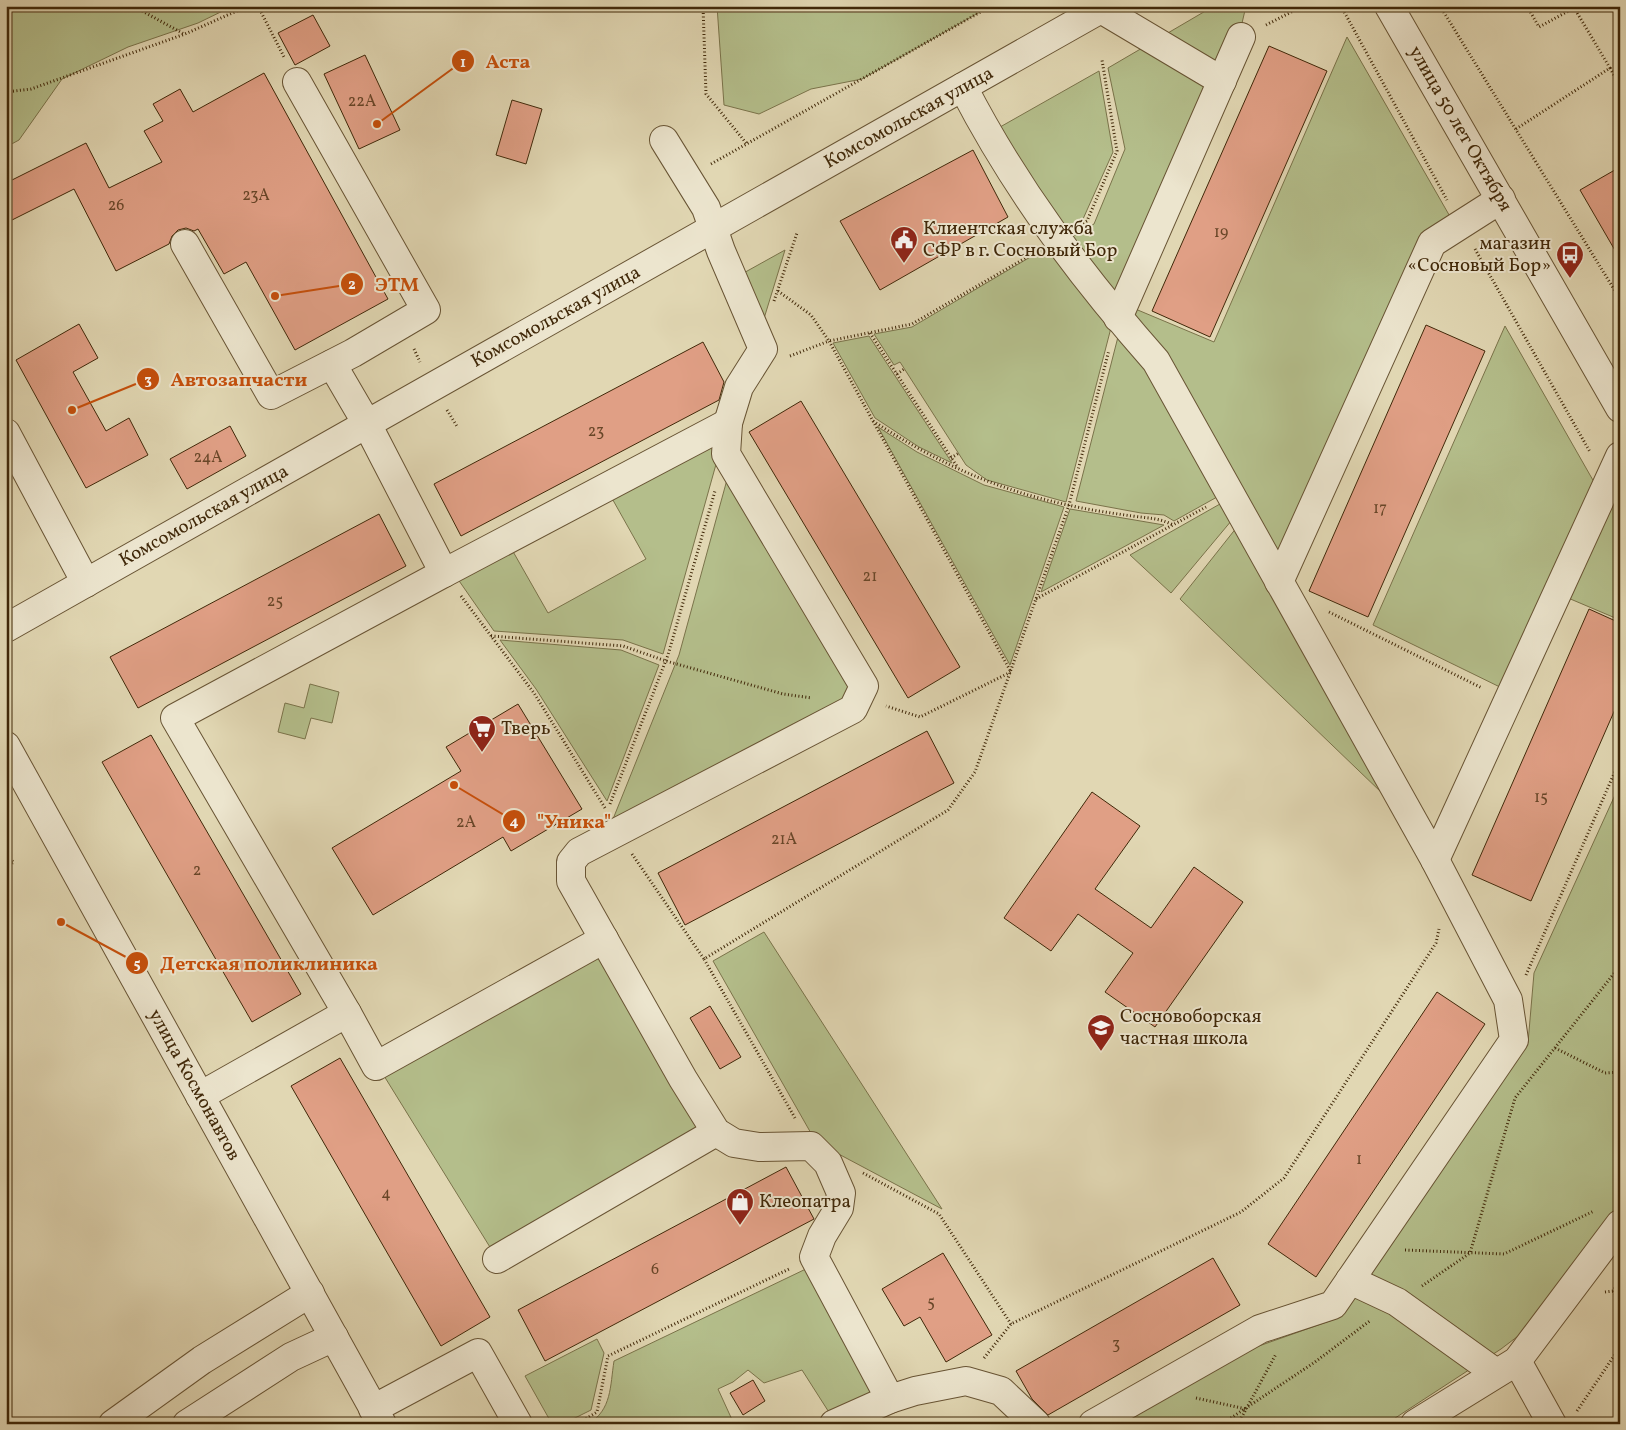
<svg xmlns="http://www.w3.org/2000/svg" width="1626" height="1430" font-family="Vollkorn,serif">
<style>
.green{fill:#b4be8b;stroke:#7a734a}
.building{fill:#e09f85;stroke:#402809}
.lines{fill:none;stroke-linecap:round;stroke-linejoin:round}
.minor-casing{stroke:#685434;stroke-width:30}
.path{stroke:#402809;stroke-width:3;stroke-dasharray:1 2.5;stroke-linecap:butt}
.minor{stroke:#ece5ce;stroke-width:28}
.labels{text-anchor:middle;dominant-baseline:central;stroke-width:4;stroke-linejoin:round;paint-order:stroke}
.number-label{font-size:16px;fill:#684628}
.street-label{font-size:19px;fill:#402809;stroke:#ece5ce}
.poi-label{font-size:19px;fill:#402809;stroke:#ece5ce;text-anchor:start}
.leader{fill:none;stroke:#c64f0b;stroke-width:2}
.callout-dot{fill:#c64f0b;stroke:#ece5ce;stroke-width:2}
.mark-label{font-size:15px;text-anchor:middle;font-weight:bold;fill:#fff}
.callout-label{font-size:20px;text-anchor:middle;font-weight:bold;fill:#c64f0b;stroke:#ece5ce;stroke-width:4;stroke-linejoin:round;paint-order:stroke}
</style>
<rect width="100%" height="100%" fill="#e1d7b3"/>
<filter id="stains"><feTurbulence type="fractalNoise" baseFrequency=".004" numOctaves="4"/><feColorMatrix values="0 0 0 0 .2 0 0 0 0 .09 0 0 0 0 .02 0 0 0 .5 -.17"/></filter>
<radialGradient id="worn" r=".72"><stop offset=".6" stop-color="#630" stop-opacity="0"/><stop offset="1" stop-color="#630" stop-opacity=".3"/></radialGradient>
<g class="green">
<path d="M6 6H233L198 23 128 47 62 79 19 140 6 147Z"/>
<path d="M717 6H983L980 12 862 79 811 89 759 114 724 105Z"/>
<path d="M1214 6H1246L1239 36 1117 307 1065 241 1094 224 1125 149 1108 68Z"/>
<path d="M1347 37 1452 220 1280 562 1127 322 1133 308 1214 342Z"/>
<path d="M1099 71 1113 152 1083 219 1058 232 993 131Z"/>
<path d="M1054 243 1113 320 1066 502 987 480 966 465 900 362 894 365 874 334 912 327Z"/>
<path d="M785 250 762 325 740 275Z"/>
<path d="M1505 326 1598 489 1506 690 1373 625Z"/>
<path d="M1120 329 1226 492 1174 521 1164 515 1141 513 1076 501Z"/>
<path d="M869 336 952 463 919 447 875 418 833 343Z"/>
<path d="M878 427 917 452 984 485 1064 507 1010 665Z"/>
<path d="M723 431 720 450 663 654 623 640 494 631 455 575 511 548 548 613 646 559 609 493Z"/>
<path d="M728 476 854 686 845 703 609 829 679 655Z"/>
<path d="M1606 492 1620 516V620L1561 595Z"/>
<path d="M1227 500 1237 514 1171 593 1130 555Z"/>
<path d="M1070 509 1164 525 1041 592Z"/>
<path d="M1237 527 1390 790 1382 793 1180 599Z"/>
<path d="M500 640 621 650 659 665 607 801 536 689Z"/>
<path d="M310 684 339 692 332 723 311 718 305 739 278 732 285 703 304 708Z"/>
<path d="M1620 784V1204L1526 1330 1501 1349 1386 1424H1118L1256 1347 1338 1318 1528 1043 1534 973Z"/>
<path d="M764 932 942 1209 816 1142 713 961Z"/>
<path d="M602 948 708 1129 493 1252 381 1071Z"/>
<path d="M810 1267 882 1396 832 1417 802 1370 764 1383 748 1370 733 1382 718 1389 734 1424H588C612 1410 610 1386 614 1361Z"/>
<path d="M597 1339 604 1353 591 1410 563 1424H552L525 1376Z"/>
</g>
<g class="building">
<path d="M313 15 330 46 295 65 278 33Z"/>
<path d="M1269 46 1327 71 1210 337 1152 311Z"/>
<path d="M365 55 400 130 359 149 324 74Z"/>
<path d="M264 73 388 299 295 350 246 262 224 274 198 229 194 231 186 228 178 230 172 236 169 244 116 271 74 189 6 223V183L86 143 109 188 162 162 144 131 163 121 153 104 180 89 193 112Z"/>
<path d="M512 100 542 109 526 164 496 155Z"/>
<path d="M973 150 1008 217 880 290 840 221Z"/>
<path d="M1620 167V259L1580 190Z"/>
<path d="M79 324 98 358 73 372 106 431 129 418 148 455 86 488 16 360Z"/>
<path d="M1426 325 1485 351 1368 617 1309 591Z"/>
<path d="M703 342 724 382 719 400 461 536 434 484Z"/>
<path d="M801 401 960 667 908 698 749 432Z"/>
<path d="M230 426 246 456 187 489 170 459Z"/>
<path d="M379 514 406 566 138 708 110 657Z"/>
<path d="M1589 609 1620 623V698L1531 901 1472 875Z"/>
<path d="M518 704 582 809 511 851 503 837 373 915 332 848 461 771 446 747Z"/>
<path d="M927 731 954 783 685 925 658 873Z"/>
<path d="M151 735 301 994 252 1022 102 762Z"/>
<path d="M1092 792 1140 826 1095 889 1151 928 1194 867 1243 902 1155 1027 1105 992 1133 953 1078 914 1051 951 1004 918Z"/>
<path d="M1437 992 1485 1024 1316 1277 1268 1244Z"/>
<path d="M710 1006 741 1057 720 1069 690 1018Z"/>
<path d="M340 1058 490 1317 441 1346 291 1086Z"/>
<path d="M786 1167 814 1219 545 1361 518 1310Z"/>
<path d="M943 1253 992 1335 946 1362 920 1317 904 1326 882 1289Z"/>
<path d="M1213 1258 1240 1305 1048 1415 1032 1399 1016 1371Z"/>
<path d="M753 1380 765 1401 743 1415 730 1393Z"/>
</g>
<g class="lines">
<defs>
<g id="minor">
<path d="M1389 6 1620 408"/>
<path d="M1101 9 1222 81"/>
<path d="M963 87C1015 188 1081 276 1156 361L1435 860 1620 456"/>
<path d="M664 140 706 208 721 251 763 349 739 387 728 423 726 454 864 686 853 709 579 852 571 862V881L683 1079 716 1132 734 1143 759 1147 811 1146 828 1163 841 1193 839 1208 822 1236 814 1257 890 1399"/>
<path d="M185 244 271 395 353 353 426 310 297 82"/>
<path d="M1118 318 1241 37"/>
<path d="M332 364 367 424 444 573 728 423"/>
<path d="M6 433 86 583"/>
<path d="M1279 582 1432 243 1501 199"/>
<path d="M6 628 1106 6"/>
<path d="M6 746 382 1424"/>
<path d="M347 1013 175 718 444 573"/>
<path d="M200 1096 347 1013 376 1066 604 939"/>
<path d="M497 1259 716 1132"/>
<path d="M1350 1280 1397 1302 1496 1373"/>
<path d="M1517 1361 1552 1424"/>
<path d="M373 1409 478 1353 518 1424"/>
<path d="M113 1424 202 1360 310 1293"/>
<path d="M187 1424 291 1357 334 1337"/>
<path d="M834 1424 890 1399 915 1391 966 1381 1001 1391 1036 1424"/>
<path d="M1093 1424 1260 1329 1333 1305 1514 1040 1508 1000 1435 860"/>
<path d="M1415 1424 1517 1361 1620 1224"/>
</g>
</defs>
<use href="#minor" class="minor-casing"/>
<g class="path">
<path d="M133 6 184 34"/>
<path d="M258 6 284 57"/>
<path d="M703 6 706 94 747 144"/>
<path d="M1341 6 1447 200"/>
<path d="M1440 6 1620 299"/>
<path d="M1527 6 1539 27 1574 8"/>
<path d="M1266 25 1303 6"/>
<path d="M1610 68 1620 86"/>
<path d="M6 92 31 89 185 34 248 6"/>
<path d="M1516 129 1610 68 1573 6"/>
<path d="M711 164 991 6"/>
<path d="M1080 225 1087 221 1117 151 1102 60"/>
<path d="M1475 249 1590 452"/>
<path d="M778 291 811 315 829 341 912 324 1034 253"/>
<path d="M774 301 797 233"/>
<path d="M870 333 958 468"/>
<path d="M414 349 420 362"/>
<path d="M790 356 829 341 1011 672 920 717 886 706"/>
<path d="M897 374 904 369"/>
<path d="M447 410 458 428"/>
<path d="M873 421C936 462 994 489 1068 505 1089 510 1111 513 1132 516 1147 518 1160 518 1173 525"/>
<path d="M951 458 959 453"/>
<path d="M461 596 534 693 605 808"/>
<path d="M1036 599 1206 507"/>
<path d="M1329 612 1482 688"/>
<path d="M491 636 623 646 666 661 783 694 812 698"/>
<path d="M610 804 668 655 715 491"/>
<path d="M632 854 704 959"/>
<path d="M6 858 14 862"/>
<path d="M6 867 14 862"/>
<path d="M1526 975 1620 760"/>
<path d="M1555 1048 1605 1073 1620 1072"/>
<path d="M795 1118 704 959 948 810 975 772 1069 505 1109 350"/>
<path d="M863 1173 939 1214 1011 1324"/>
<path d="M1405 1250 1504 1254 1594 1211"/>
<path d="M1422 1286 1470 1253 1515 1098 1620 966"/>
<path d="M1613 1291 1620 1302"/>
<path d="M1605 1292 1613 1291 1620 1279"/>
<path d="M984 1358 1011 1324 1241 1212 1284 1178 1436 943 1439 929"/>
<path d="M1196 1398 1246 1409"/>
<path d="M1577 1411 1620 1347"/>
<path d="M577 1424 597 1412 608 1356 789 1269"/>
<path d="M1222 1424 1315 1362 1371 1320"/>
<path d="M1238 1424 1276 1354"/>
</g>
<use href="#minor" class="minor"/>
</g>
<defs>
<symbol id="civic-pin" viewBox="-11 -11 22 30"><path d="M0 17L-7.5 6A9.5 9.5 0 1 1 7.5 6Z" fill="#8f2418" stroke="#ece5ce"/><path d="M-.6-6.5H3V-4.5H.6V-3L4-1V1h2V6H-6V1h2V-1L-.6-3ZM-1.2 2.5V6h2.4V2.5Z" fill="#fff"/></symbol>
<symbol id="bus-pin" viewBox="-11 -11 22 30"><path d="M0 17L-7.5 6A9.5 9.5 0 1 1 7.5 6Z" fill="#8f2418" stroke="#ece5ce"/><path d="M-5-6H5V4H4V6H2V4H-2V6H-4V4H-5ZM-3.5-4V0h7V-4ZM-3.5 1.2v1.5H-2V1.2ZM2 1.2v1.5H3.5V1.2Z" fill="#fff"/></symbol>
<symbol id="supermarket-pin" viewBox="-11 -11 22 30"><path d="M0 17L-7.5 6A9.5 9.5 0 1 1 7.5 6Z" fill="#8f2418" stroke="#ece5ce"/><path d="M-6-5.5h2.5l.6 2H6L4.5 2H-2.5L-4.4-4H-6ZM-1.5 3.2a1.3 1.3 0 1 0 .1 0ZM3 3.2a1.3 1.3 0 1 0 .1 0Z" fill="#fff"/></symbol>
<symbol id="school-pin" viewBox="-11 -11 22 30"><path d="M0 17L-7.5 6A9.5 9.5 0 1 1 7.5 6Z" fill="#8f2418" stroke="#ece5ce"/><path d="M0-5L7-2L0 1L-7-2ZM-4 1L0 2.5L4 1V4Q0 6-4 4Z" fill="#fff"/></symbol>
<symbol id="shop-pin" viewBox="-11 -11 22 30"><path d="M0 17L-7.5 6A9.5 9.5 0 1 1 7.5 6Z" fill="#8f2418" stroke="#ece5ce"/><path d="M-5-2.5h2.3a2.7 3.5 0 0 1 5.4 0H5L5.5 6h-11ZM-1.5-2.5h3a1.5 2.3 0 0 0-3 0Z" fill="#fff"/></symbol>
</defs>
<g fill-rule="evenodd">
<use href="#civic-pin" x="888" y="224" width="32" height="43"/>
<use href="#bus-pin" x="1554" y="239" width="32" height="43"/>
<use href="#supermarket-pin" x="466" y="713" width="32" height="43"/>
<use href="#school-pin" x="1085" y="1012" width="32" height="43"/>
<use href="#shop-pin" x="724" y="1186" width="32" height="43"/>
</g>
<g class="labels">
<g class="number-label">
<text x="362" y="102">22А</text>
<text x="256" y="196">23А</text>
<text x="116" y="206">26</text>
<text x="1221" y="233">19</text>
<text x="596" y="432">23</text>
<text x="208" y="458">24А</text>
<text x="1380" y="509">17</text>
<text x="870" y="577">21</text>
<text x="275" y="602">25</text>
<text x="1541" y="798">15</text>
<text x="466" y="823">2А</text>
<text x="784" y="840">21А</text>
<text x="197" y="871">2</text>
<text x="1359" y="1160">1</text>
<text x="386" y="1194">4</text>
<text x="655" y="1270">6</text>
<text x="931" y="1303">5</text>
<text x="1116" y="1345">3</text>
</g>
<g class="street-label">
<text transform="translate(909 118) rotate(-29)">Комсомольская улица</text>
<text transform="translate(1460 129) rotate(60)">улица 50 лет Октября</text>
<text transform="translate(556 317) rotate(-29)">Комсомольская улица</text>
<text transform="translate(204 516) rotate(-29)">Комсомольская улица</text>
<text transform="translate(194 1085) rotate(61)">улица Космонавтов</text>
</g>
<g class="poi-label">
<text x="923" y="229">Клиентская служба<tspan x="923" dy="22">СФР в г. Сосновый Бор</tspan></text>
<text x="1551" y="244" text-anchor="end">магазин<tspan x="1551" dy="22">«Сосновый Бор»</tspan></text>
<text x="501" y="729">Тверь</text>
<text x="1120" y="1017">Сосновоборская<tspan x="1120" dy="22">частная школа</tspan></text>
<text x="759" y="1202">Клеопатра</text>
</g>
</g>
<path class="leader" d="M377 124L463 61M275 296L352 284M72 410L148 379M454 785L514 821M61 922L137 963"/>
<g class="callout-dot">
<circle cx="377" cy="124" r="5"/>
<circle cx="275" cy="296" r="5"/>
<circle cx="72" cy="410" r="5"/>
<circle cx="454" cy="785" r="5"/>
<circle cx="61" cy="922" r="5"/>
<circle cx="463" cy="61" r="12"/>
<circle cx="352" cy="284" r="12"/>
<circle cx="148" cy="379" r="12"/>
<circle cx="514" cy="821" r="12"/>
<circle cx="137" cy="963" r="12"/>
</g>
<g class="mark-label">
<text x="463" y="67">1</text>
<text x="352" y="289">2</text>
<text x="148" y="384">3</text>
<text x="514" y="826">4</text>
<text x="137" y="968">5</text>
</g>
<g class="callout-label">
<text x="508" y="68">Аста</text>
<text x="397" y="291">ЭТМ</text>
<text x="239" y="386">Автозапчасти</text>
<text x="574" y="828">"Уника"</text>
<text x="269" y="970">Детская поликлиника</text>
</g>
<rect width="1626" height="1430" fill="none" stroke="#e1d7b3" stroke-width="25"/>
<rect x="8" y="8" width="1611" height="1415" fill="none" stroke="#402809" stroke-width="2.5"/>
<rect x="12" y="12" width="1601" height="1405" fill="none" stroke="#402809"/>
<rect width="100%" height="100%" filter="url(#stains)"/>
<rect width="100%" height="100%" fill="url(#worn)"/>
</svg>
